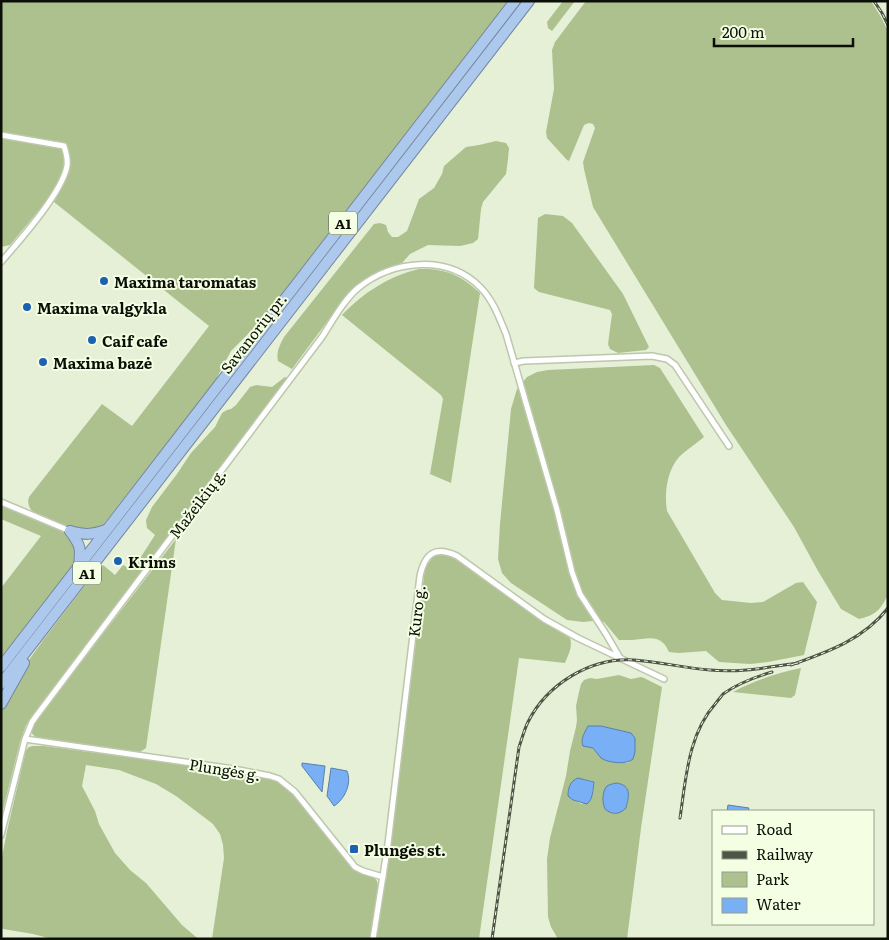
<svg xmlns="http://www.w3.org/2000/svg" width="889" height="940" font-family="Literata,serif">
<style>
.green{fill:#adc18e;fill-rule:evenodd}
.water{fill:#79aff4;stroke:#587fad}
.lines{fill:none;stroke-linecap:round;stroke-linejoin:round}
.street-casing{stroke:#bcc7ad;stroke-width:8}
.highway-casing{stroke:#74879c;stroke-width:12}
.street{stroke:#fff;stroke-width:5}
.highway{stroke:#acc8ec;stroke-width:10}
.rail-casing{stroke:#4e5446;stroke-width:3}
.rail{stroke:#f3fee3;stroke-width:1;stroke-dasharray:4;stroke-linecap:butt}
.poi-dot{fill:#1c61b2;stroke:#f3fee3;stroke-width:2}
.labels{text-anchor:middle;dominant-baseline:central;stroke-width:4;stroke-linejoin:round;paint-order:stroke}
.shield{fill:#f3fee3;stroke:#515748;stroke-width:1}
.shield-label{font-size:14px;font-weight:bold;fill:#0b0f06}
.poi-label{font-size:15px;font-weight:bold;fill:#0b0f06;stroke:#f3fee3;text-anchor:start}
.street-label{font-size:15px;fill:#0b0f06;stroke:#f3fee3}
</style>
<rect width="100%" height="100%" fill="#e5f0d6"/>
<g class="green">
<path d="M1 1H508L260 322 231 351 215 381 99 530 80 532 32 511C29 507 27 503 29 497L102 404 132 426 209 326 49 198 10 245 1 247Z"/>
<path d="M563 1H575L552 31 548 28 547 22Z"/>
<path d="M586 1H871L881 17 888 31V595C880 610 876 615 859 619L841 609 818 571 794 527 726 425 593 207 584 169 583 162 595 128 593 124 589 123 584 125 569 161 567 160 547 138 546 132 554 89 552 50 555 42Z"/>
<path d="M496 141 506 143 509 148 508 159 506 174 483 202 481 209 478 239 473 243 460 246 428 245 410 254 402 263 387 268 366 280 349 292 292 369 278 361C276 351 280 345 284 337L374 224 380 223 386 225 388 232 392 237H398L407 231 419 199 434 188 442 174 444 166 466 147 479 145Z"/>
<path d="M545 214 563 216 572 223 623 294 649 347 646 350 618 353 610 349 608 344 612 314 610 310 539 292 534 288 538 218Z"/>
<path d="M419 269C445 268 461 275 480 293L451 483 430 474 443 399 441 395 342 315C363 293 389 276 419 269Z"/>
<path d="M654 365 660 368 704 437C696 444 686 450 679 457 667 471 664 493 667 511L715 593 722 600 751 603 763 602 796 583 803 582 817 602 804 655 768 662 750 664 719 662 706 651 679 653 669 652C661 633 648 639 632 640 628 640 624 640 619 640L604 622 593 621 583 622 567 620 511 583 502 573 498 559 500 524 511 409 517 389 527 377 537 372 548 370Z"/>
<path d="M285 377 288 379 91 640 34 713 26 725 20 742 1 818V709L26 664 44 639 86 584 95 576 103 565 115 575 123 565 131 569 137 563 155 535 147 528 146 520 152 507 177 474 191 453 215 427 222 413 227 410 231 409 236 405 250 387 256 385 272 387Z"/>
<path d="M1 506 68 534 78 546 75 563 1 658V588L41 536 1 519Z"/>
<path d="M176 539 146 748 140 752 36 737C31 734 31 731 33 725Z"/>
<path d="M443 554H448L452 556C491 585 529 613 570 638 573 647 568 655 565 663L519 658 479 939H376L392 836 425 568 433 557Z"/>
<path d="M801 668 795 695 791 698 733 692C755 680 777 673 801 668Z"/>
<path d="M619 675 631 679 641 677 644 678 662 687 641 828 627 939H558L551 927 548 917 547 859 550 838 566 776 570 751 576 727 577 720 576 706 579 692 581 684 584 680 590 678 597 679ZM601 726 631 733 630 762C622 764 607 763 601 756 597 753 596 750 591 747L584 734 587 731V728ZM583 779 593 781 594 784 593 794 582 804 573 800ZM621 784 627 788 628 793 627 805 614 814 605 809 603 801Z"/>
<path d="M33 746H44L240 772 267 777 278 782 286 787 294 795 351 866 374 877 377 881 378 885 370 939H212L224 858 223 845 220 834 213 824 176 796 156 784 119 770 86 765 82 786 95 811 99 824 115 853 130 870 146 883 182 925 196 937 201 939H52L33 934 3 929 1 928V868L2 857 7 831 26 750 29 747Z"/>
</g>
<g class="water">
<path d="M588 726H601L631 733 635 738V752L633 759C627 765 608 763 601 758 598 755 596 751 593 748L583 746C580 739 585 732 588 726Z"/>
<path d="M302 763 325 766 322 792 302 766Z"/>
<path d="M331 768 347 771C352 783 345 799 334 806L327 796Z"/>
<path d="M578 778 594 782C593 790 593 799 587 804L573 800 568 796C568 788 570 781 578 778Z"/>
<path d="M616 783C632 785 629 796 626 808 619 815 612 815 605 809 602 803 602 791 607 786 610 784 613 784 616 783Z"/>
<path d="M728 805 749 808 748 811H727Z"/>
</g>
<g class="lines">
<defs>
<g id="street">
<path d="M1 135 64 146C66 152 68 159 67 166 62 193 20 240 1 262"/>
<path d="M514 363 524 361 652 356 667 359 675 365 729 446"/>
<path d="M1 502 70 531"/>
<path d="M25 739 234 769 270 776 279 779 295 792 355 867 363 871 383 877"/>
<path d="M1 835 25 739 32 722 37 715 322 337C333 320 343 301 358 288 393 260 447 254 480 287 493 300 499 317 506 334L557 510 572 572 580 594 606 634 620 658"/>
<path d="M373 939 388 844 420 576C425 553 435 546 457 556L544 619 578 638 664 679"/>
</g>
<g id="highway">
<path d="M70 531C81 546 81 548 79 566"/>
<path d="M70 531C85 535 91 535 106 530"/>
<path d="M1 667 515 1"/>
<path d="M1 684 529 1"/>
<path d="M1 704 24 663"/>
</g>
</defs>
<use href="#street" class="street-casing"/>
<use href="#highway" class="highway-casing"/>
<use href="#street" class="street"/>
<use href="#highway" class="highway"/>
<defs>
<g id="rail">
<path d="M874 1 882 13 888 25"/>
<path d="M791 665C827 652 863 640 888 608"/>
<path d="M680 818C686 778 688 734 716 703 718 700 721 697 723 694 737 684 755 677 772 672"/>
<path d="M492 939 519 747C522 739 524 730 528 722 547 684 591 657 634 660 660 662 685 668 710 670 740 673 769 667 798 663"/>
</g>
</defs>
<use href="#rail" class="rail-casing"/>
<use href="#rail" class="rail"/>
</g>
<g class="poi-dot">
<circle cx="104" cy="281" r="5"/>
<circle cx="27" cy="307" r="5"/>
<circle cx="92" cy="340" r="5"/>
<circle cx="43" cy="362" r="5"/>
<circle cx="118" cy="561" r="5"/>
<rect x="349" y="844" width="10" height="10" rx="2.5"/>
</g>
<g class="labels">
<g class="shield">
<rect x="329" y="211.5" width="28" height="23" rx="4"/>
<rect x="73" y="561.5" width="28" height="23" rx="4"/>
</g>
<g class="shield-label">
<text x="343" y="223">A1</text>
<text x="87" y="573">A1</text>
</g>
<g class="poi-label">
<text x="114" y="281">Maxima taromatas</text>
<text x="37" y="307">Maxima valgykla</text>
<text x="102" y="340">Caif cafe</text>
<text x="53" y="362">Maxima bazė</text>
<text x="128" y="561">Krims</text>
<text x="364" y="849">Plungės st.</text>
</g>
<g class="street-label">
<text transform="translate(253 333) rotate(-52)">Savanorių pr.</text>
<text transform="translate(197 503) rotate(-53)">Mažeikių g.</text>
<text transform="translate(416 611) rotate(-83)">Kuro g.</text>
<text transform="translate(225 769) rotate(9)">Plungės g.</text>
</g>
</g>
<rect width="889" height="940" fill="none" stroke="#0b0f06" stroke-width="5"/>
<rect x="712" y="810" width="162" height="115" fill="#f3fee3" stroke="#969e8b"/>
<rect x="722" y="826" width="25" height="8" fill="#ffffff" stroke="#969e8b"/>
<text x="756" y="835" font-size="15" fill="#0b0f06">Road</text>
<rect x="722" y="851" width="25" height="8" fill="#4e5446" stroke="#969e8b"/>
<text x="756" y="860" font-size="15" fill="#0b0f06">Railway</text>
<rect x="722" y="872" width="25" height="15" fill="#adc18e" stroke="#969e8b"/>
<text x="756" y="885" font-size="15" fill="#0b0f06">Park</text>
<rect x="722" y="898" width="25" height="15" fill="#79aff4" stroke="#969e8b"/>
<text x="756" y="910" font-size="15" fill="#0b0f06">Water</text>
<path d="M714 38v8h139v-8" fill="none" stroke="#0b0f06" stroke-width="2.5"/>
<text x="722" y="38" font-size="15" fill="#0b0f06" stroke="#f3fee3" stroke-width="4" paint-order="stroke">200 m</text>
</svg>
